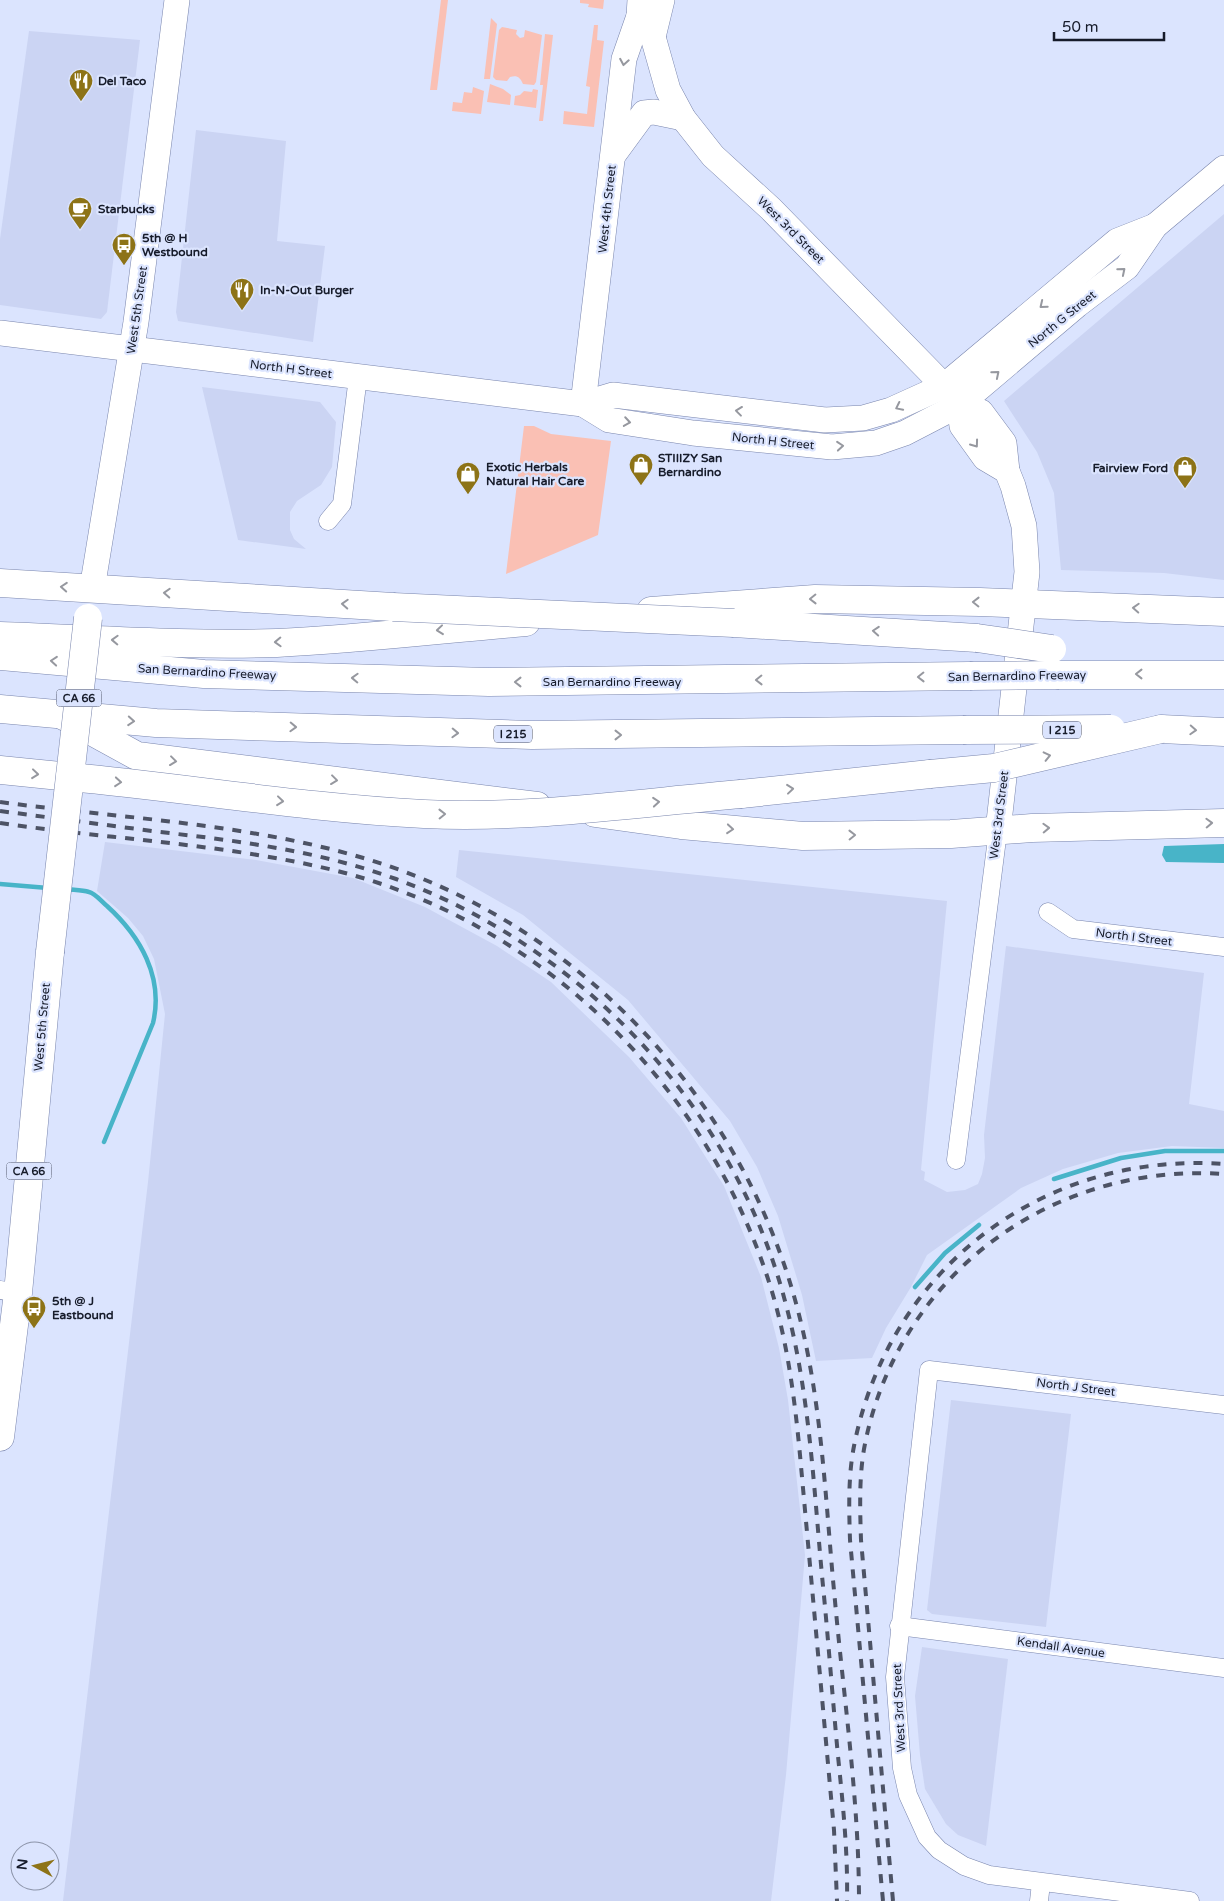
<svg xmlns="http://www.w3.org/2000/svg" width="1224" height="1901" font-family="'Varela Round',sans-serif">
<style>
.built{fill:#cbd4f3}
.green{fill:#fac0b4}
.water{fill:#48b4c8}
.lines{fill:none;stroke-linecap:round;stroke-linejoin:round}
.stream{stroke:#48b4c8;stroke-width:4.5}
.street-casing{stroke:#7985ad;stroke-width:19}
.secondary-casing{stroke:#7985ad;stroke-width:26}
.primary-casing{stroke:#7985ad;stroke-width:29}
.highway-casing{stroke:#7985ad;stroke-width:29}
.street{stroke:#fff;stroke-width:18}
.secondary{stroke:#fff;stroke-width:25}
.primary{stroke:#fff;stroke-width:28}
.highway{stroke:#fff;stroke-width:28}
.rail{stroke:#4d5365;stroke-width:4;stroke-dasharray:9 9;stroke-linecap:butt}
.primary-bridge-casing{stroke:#7985ad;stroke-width:29;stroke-linecap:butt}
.highway-bridge-casing{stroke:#7985ad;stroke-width:29;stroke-linecap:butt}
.primary-bridge{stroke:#fff;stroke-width:28}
.highway-bridge{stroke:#fff;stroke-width:28}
.oneway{stroke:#96989f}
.labels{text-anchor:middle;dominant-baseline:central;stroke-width:4.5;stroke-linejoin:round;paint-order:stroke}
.shield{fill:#dbe4fe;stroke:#51576a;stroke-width:1}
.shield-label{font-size:11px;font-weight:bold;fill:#161b2a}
.poi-label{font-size:12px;font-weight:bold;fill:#161b2a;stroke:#dbe4fe;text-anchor:start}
.street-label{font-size:12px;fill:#161b2a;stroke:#dbe4fe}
</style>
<rect width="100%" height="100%" fill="#dbe4fe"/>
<g class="built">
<path d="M29 31 140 40 107 312 101 319 0 305V239Z"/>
<path d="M196 130 286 141 277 241 325 246 313 342 178 321 176 312Z"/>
<path d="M1224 214V580L1164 573 1061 570 1054 493 1037 452 1004 401Z"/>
<path d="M202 387 320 402 336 422 332 467 321 485 297 501 290 512V530L294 539 306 549 238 540Z"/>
<path d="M105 842 256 860 353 878 425 907 497 946 551 982 629 1057 681 1118 724 1186 761 1277 779 1348 788 1400 805 1555 786 1775 771 1901H63L148 1182 165 1014 154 959 143 936 128 918 97 891Z"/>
<path d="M459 850 947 901 921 1170 925 1172 924 1180 947 1192 965 1190 978 1184 982 1174 985 1158 984 1135 1006 946 1204 973 1189 1104 1224 1111V1148L1172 1146 1118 1153 1063 1169 1021 1188 927 1255 911 1287 886 1328 872 1358 816 1361 802 1295 778 1216 757 1167 730 1121 628 1000 523 915 456 877Z"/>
<path d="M951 1400 1071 1414 1046 1627 932 1614 927 1610Z"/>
<path d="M922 1647 1008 1659 986 1846 958 1835 946 1824 925 1789 920 1755 915 1696Z"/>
</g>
<g class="green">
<path d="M441 0H448L437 90H430Z"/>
<path d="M580 0H604L603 9 588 7 589 4 580 3Z"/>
<path d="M491 18 497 24 490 79H484Z"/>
<path d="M594 25H598L597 40 604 41 594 127 563 124 564 111 587 114 590 87 586 86Z"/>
<path d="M502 27 517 30 516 34 520 38 524 37 525 30 542 35 536 82 534 85 523 84C520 77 517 75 510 77L507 81 496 80 493 77 499 30Z"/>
<path d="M545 34 553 35 543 121H539L543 85H540Z"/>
<path d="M490 84 503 89 511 95 510 105 487 102Z"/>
<path d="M473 87 484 91 481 114 452 111 453 102 462 103 464 92 472 93Z"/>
<path d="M533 89 538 90 536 108 514 105 515 96 520 95 524 91 532 92Z"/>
<path d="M524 426H534L551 434 611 441 598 535 506 574Z"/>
</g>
<path class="water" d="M1224 844V863L1166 862 1162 855 1164 846Z"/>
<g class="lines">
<g class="stream">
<path d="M0 884 48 888"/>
<path d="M66 889C73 890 82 890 89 892 95 893 102 902 107 906 140 936 164 977 153 1023L104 1142"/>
<path d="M1054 1179 1121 1158 1165 1151H1224"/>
<path d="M915 1287 945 1253 979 1225"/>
</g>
<defs>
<g id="street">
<path d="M328 521 342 504 358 377"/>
<path d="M1048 912 1073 929 1224 947"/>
<path d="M956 1160 998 831"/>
<path d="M0 1290 18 1293"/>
<path d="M899 1626 1224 1668"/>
<path d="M1039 1901 1041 1883"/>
<path d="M1190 1901 989 1875 964 1866 939 1850 927 1837 908 1795 902 1768 895 1677 929 1370 1224 1405"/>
</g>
<g id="secondary">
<path d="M640 0 639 16 653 37 668 90 683 118 713 156 771 209 944 386 959 405 962 426 985 458 1007 471"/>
<path d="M653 37 662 0"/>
<path d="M614 154 644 113 654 112 683 118"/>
<path d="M0 333 583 404 613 395 825 420 863 418 891 410 944 386 1117 241 1155 226"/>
<path d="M583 404 609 420 693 433 832 447 876 443 905 433 959 405 1077 305 1127 267 1155 226 1224 168"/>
<path d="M583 404 624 59 639 16"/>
<path d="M959 405 981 412 1004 443 1007 471 1013 486 1024 526 1027 572 998 831"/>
<path d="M92 589 136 322 177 0"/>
</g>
<path id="primary" d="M0 1437 18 1293 50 952"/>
<g id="highway">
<path d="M0 583 393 607"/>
<path d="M651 611 815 599 980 602 1224 612"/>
<path d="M734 623 977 638"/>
<path d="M0 636C92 639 185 646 277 643 360 639 443 629 526 622"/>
<path d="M0 656 204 674 489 682 970 676"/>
<path d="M1059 675H1224"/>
<path d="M0 709 156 723 532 735 963 730"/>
<path d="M64 716 137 756 537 806"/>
<path d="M1161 729 1224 732"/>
<path d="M0 770 70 777"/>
<path d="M741 794 930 774"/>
<path d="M595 813 681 825 803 836 951 834 1032 828 1224 823"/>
</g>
</defs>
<use href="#street" class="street-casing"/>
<use href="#secondary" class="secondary-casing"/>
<use href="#primary" class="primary-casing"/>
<use href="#highway" class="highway-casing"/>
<use href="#street" class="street"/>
<use href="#secondary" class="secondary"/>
<use href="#primary" class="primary"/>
<use href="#highway" class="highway"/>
<g class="rail">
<path d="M0 802C133 820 272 824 400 870 601 944 754 1119 802 1327 823 1416 826 1510 835 1601 844 1700 859 1801 859 1901"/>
<path d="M0 811C53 818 106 825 160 832 240 841 319 851 396 879 583 948 734 1108 785 1301 811 1396 814 1498 824 1596 829 1649 833 1703 838 1756 843 1805 848 1853 847 1901"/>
<path d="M0 823C115 840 233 844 345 873 541 925 700 1080 765 1270 786 1330 794 1392 800 1455L834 1830 837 1901"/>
<path d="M883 1901 850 1540C849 1509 848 1477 854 1446 889 1268 1044 1151 1224 1164"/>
<path d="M893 1901 861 1540C860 1509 859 1479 864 1449 896 1276 1051 1162 1224 1174"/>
</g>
<defs>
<path id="primary-bridge" d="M50 952 88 618"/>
<g id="highway-bridge">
<path d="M393 607 734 623"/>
<path d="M977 638 1052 649"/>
<path d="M970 676 1059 675"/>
<path d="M963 730 1111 729"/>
<path d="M930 774 994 768 1161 729"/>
<path d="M70 777C188 788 305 808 424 814 529 819 637 803 741 794"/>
</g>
</defs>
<use href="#primary-bridge" class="primary-bridge-casing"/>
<use href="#highway-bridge" class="highway-bridge-casing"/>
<use href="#primary-bridge" class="primary-bridge"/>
<use href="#highway-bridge" class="highway-bridge"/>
</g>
<defs><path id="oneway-chevron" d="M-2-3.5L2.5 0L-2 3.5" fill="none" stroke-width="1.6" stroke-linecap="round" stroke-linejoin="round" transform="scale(1.25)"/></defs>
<g class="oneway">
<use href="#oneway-chevron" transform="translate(624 62) rotate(100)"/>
<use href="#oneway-chevron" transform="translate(1122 271) rotate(-40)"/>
<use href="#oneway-chevron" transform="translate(1043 305) rotate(141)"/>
<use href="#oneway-chevron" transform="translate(996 374) rotate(-40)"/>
<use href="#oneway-chevron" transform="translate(899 407) rotate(154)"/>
<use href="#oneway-chevron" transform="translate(739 411) rotate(-173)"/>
<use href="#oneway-chevron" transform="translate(627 422) rotate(9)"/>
<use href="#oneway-chevron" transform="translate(975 444) rotate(54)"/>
<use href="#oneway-chevron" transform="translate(840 446) rotate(-5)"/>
<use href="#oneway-chevron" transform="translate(64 587) rotate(-176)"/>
<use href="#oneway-chevron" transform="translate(167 593) rotate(-177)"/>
<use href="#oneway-chevron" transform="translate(813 599) rotate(179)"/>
<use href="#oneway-chevron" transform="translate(976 602) rotate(-179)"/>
<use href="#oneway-chevron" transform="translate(345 604) rotate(-177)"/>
<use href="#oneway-chevron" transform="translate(1136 608) rotate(-177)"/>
<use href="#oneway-chevron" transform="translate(440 630) rotate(174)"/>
<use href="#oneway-chevron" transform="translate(876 631) rotate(-176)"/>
<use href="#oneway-chevron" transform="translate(115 640) rotate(-178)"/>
<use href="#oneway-chevron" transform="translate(278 642) rotate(178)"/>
<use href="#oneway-chevron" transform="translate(54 661) rotate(-175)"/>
<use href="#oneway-chevron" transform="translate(1139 674) rotate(-180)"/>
<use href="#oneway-chevron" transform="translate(921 677) rotate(179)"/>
<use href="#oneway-chevron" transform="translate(355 678) rotate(-178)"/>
<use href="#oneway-chevron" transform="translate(759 680) rotate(179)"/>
<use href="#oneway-chevron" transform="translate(518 682) rotate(180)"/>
<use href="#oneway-chevron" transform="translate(131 721) rotate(4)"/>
<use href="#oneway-chevron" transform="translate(293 727) rotate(2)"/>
<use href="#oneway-chevron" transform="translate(1193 730) rotate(3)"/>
<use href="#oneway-chevron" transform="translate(455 733) rotate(2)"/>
<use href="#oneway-chevron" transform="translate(618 735)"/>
<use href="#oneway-chevron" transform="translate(1047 756) rotate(-13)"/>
<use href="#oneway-chevron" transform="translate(173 761) rotate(7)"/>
<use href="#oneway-chevron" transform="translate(35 774) rotate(6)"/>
<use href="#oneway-chevron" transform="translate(334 780) rotate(7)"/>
<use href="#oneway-chevron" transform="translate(118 782) rotate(5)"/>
<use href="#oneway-chevron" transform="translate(790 789) rotate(-6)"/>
<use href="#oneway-chevron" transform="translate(280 801) rotate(6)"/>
<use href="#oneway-chevron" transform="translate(656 802) rotate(-5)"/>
<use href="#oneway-chevron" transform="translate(442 814) rotate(-1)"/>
<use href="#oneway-chevron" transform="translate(1209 823) rotate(-2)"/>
<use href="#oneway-chevron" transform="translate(1046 828) rotate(-2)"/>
<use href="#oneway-chevron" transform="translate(730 829) rotate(5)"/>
<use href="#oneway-chevron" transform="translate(852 835) rotate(-1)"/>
</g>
<defs>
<symbol id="restaurant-pin" viewBox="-11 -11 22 30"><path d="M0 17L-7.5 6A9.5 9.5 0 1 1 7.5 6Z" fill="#8d7317" stroke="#dbe4fe"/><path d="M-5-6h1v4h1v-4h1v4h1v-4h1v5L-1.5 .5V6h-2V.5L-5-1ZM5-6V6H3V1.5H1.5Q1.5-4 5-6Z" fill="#fff"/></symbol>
<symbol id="cafe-pin" viewBox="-11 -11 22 30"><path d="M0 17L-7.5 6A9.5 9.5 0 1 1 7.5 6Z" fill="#8d7317" stroke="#dbe4fe"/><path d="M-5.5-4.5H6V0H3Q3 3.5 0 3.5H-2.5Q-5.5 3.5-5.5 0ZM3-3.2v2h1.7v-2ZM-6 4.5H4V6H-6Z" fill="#fff"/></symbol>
<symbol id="bus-pin" viewBox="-11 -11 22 30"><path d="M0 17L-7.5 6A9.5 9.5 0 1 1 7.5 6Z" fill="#8d7317" stroke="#dbe4fe"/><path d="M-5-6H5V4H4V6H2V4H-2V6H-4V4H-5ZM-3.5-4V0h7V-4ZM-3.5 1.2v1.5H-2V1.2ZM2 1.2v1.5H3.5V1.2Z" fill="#fff"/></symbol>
<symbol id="shop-pin" viewBox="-11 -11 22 30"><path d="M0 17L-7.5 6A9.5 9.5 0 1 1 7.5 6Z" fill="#8d7317" stroke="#dbe4fe"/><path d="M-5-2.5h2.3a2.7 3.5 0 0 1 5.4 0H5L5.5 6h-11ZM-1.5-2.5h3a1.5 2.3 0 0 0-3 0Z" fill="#fff"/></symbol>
</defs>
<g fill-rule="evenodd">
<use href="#restaurant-pin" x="67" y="67" width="28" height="38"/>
<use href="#cafe-pin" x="66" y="195" width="28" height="38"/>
<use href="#bus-pin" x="110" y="231" width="28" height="38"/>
<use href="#restaurant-pin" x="228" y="276" width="28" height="38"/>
<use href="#shop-pin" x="627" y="451" width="28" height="38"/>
<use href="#shop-pin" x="1171" y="454" width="28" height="38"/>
<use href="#shop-pin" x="454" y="460" width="28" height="38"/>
<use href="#bus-pin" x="20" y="1294" width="28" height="38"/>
</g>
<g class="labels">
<g class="shield">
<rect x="56.5" y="689.5" width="45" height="17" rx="4"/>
<rect x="1043" y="721.5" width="38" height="17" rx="4"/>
<rect x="494" y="725.5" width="38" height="17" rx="4"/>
<rect x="6.5" y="1162.5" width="45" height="17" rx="4"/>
</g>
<g class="shield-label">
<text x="79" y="698">CA 66</text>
<text x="1062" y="730">I 215</text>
<text x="513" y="734">I 215</text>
<text x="29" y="1171">CA 66</text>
</g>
<g class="poi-label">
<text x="98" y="81">Del Taco</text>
<text x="98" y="209">Starbucks</text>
<text x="142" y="238">5th @ H<tspan x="142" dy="14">Westbound</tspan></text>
<text x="260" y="290">In-N-Out Burger</text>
<text x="658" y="458">STIIIZY San<tspan x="658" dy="14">Bernardino</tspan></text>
<text x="486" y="467">Exotic Herbals<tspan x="486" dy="14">Natural Hair Care</tspan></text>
<text x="1168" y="468" text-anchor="end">Fairview Ford</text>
<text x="52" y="1301">5th @ J<tspan x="52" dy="14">Eastbound</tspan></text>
</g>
<g class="street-label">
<text transform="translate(607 209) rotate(-84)">West 4th Street</text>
<text transform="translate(791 230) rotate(45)">West 3rd Street</text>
<text transform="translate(137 310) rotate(-82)">West 5th Street</text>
<text transform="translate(1062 319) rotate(-39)">North G Street</text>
<text transform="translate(291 369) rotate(7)">North H Street</text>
<text transform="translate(773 441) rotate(6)">North H Street</text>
<text transform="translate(207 672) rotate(3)">San Bernardino Freeway</text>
<text transform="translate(1017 676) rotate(-1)">San Bernardino Freeway</text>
<text x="612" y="682">San Bernardino Freeway</text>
<text transform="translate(999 815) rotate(-83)">West 3rd Street</text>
<text transform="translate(1134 937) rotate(7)">North I Street</text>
<text transform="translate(42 1027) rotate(-85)">West 5th Street</text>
<text transform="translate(1076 1387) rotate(7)">North J Street</text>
<text transform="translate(1061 1647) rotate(8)">Kendall Avenue</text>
<text transform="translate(899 1708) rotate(-93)">West 3rd Street</text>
</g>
</g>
<g transform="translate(35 1866) rotate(277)"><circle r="24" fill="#dbe4fe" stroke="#8c94a9"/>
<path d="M0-4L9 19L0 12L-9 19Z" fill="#8d7317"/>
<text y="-8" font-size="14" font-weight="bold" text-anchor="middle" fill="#161b2a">N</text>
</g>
<path d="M1054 32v8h110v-8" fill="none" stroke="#161b2a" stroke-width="2.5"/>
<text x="1062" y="32" font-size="15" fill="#161b2a" stroke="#dbe4fe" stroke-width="4" paint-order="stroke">50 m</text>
</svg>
